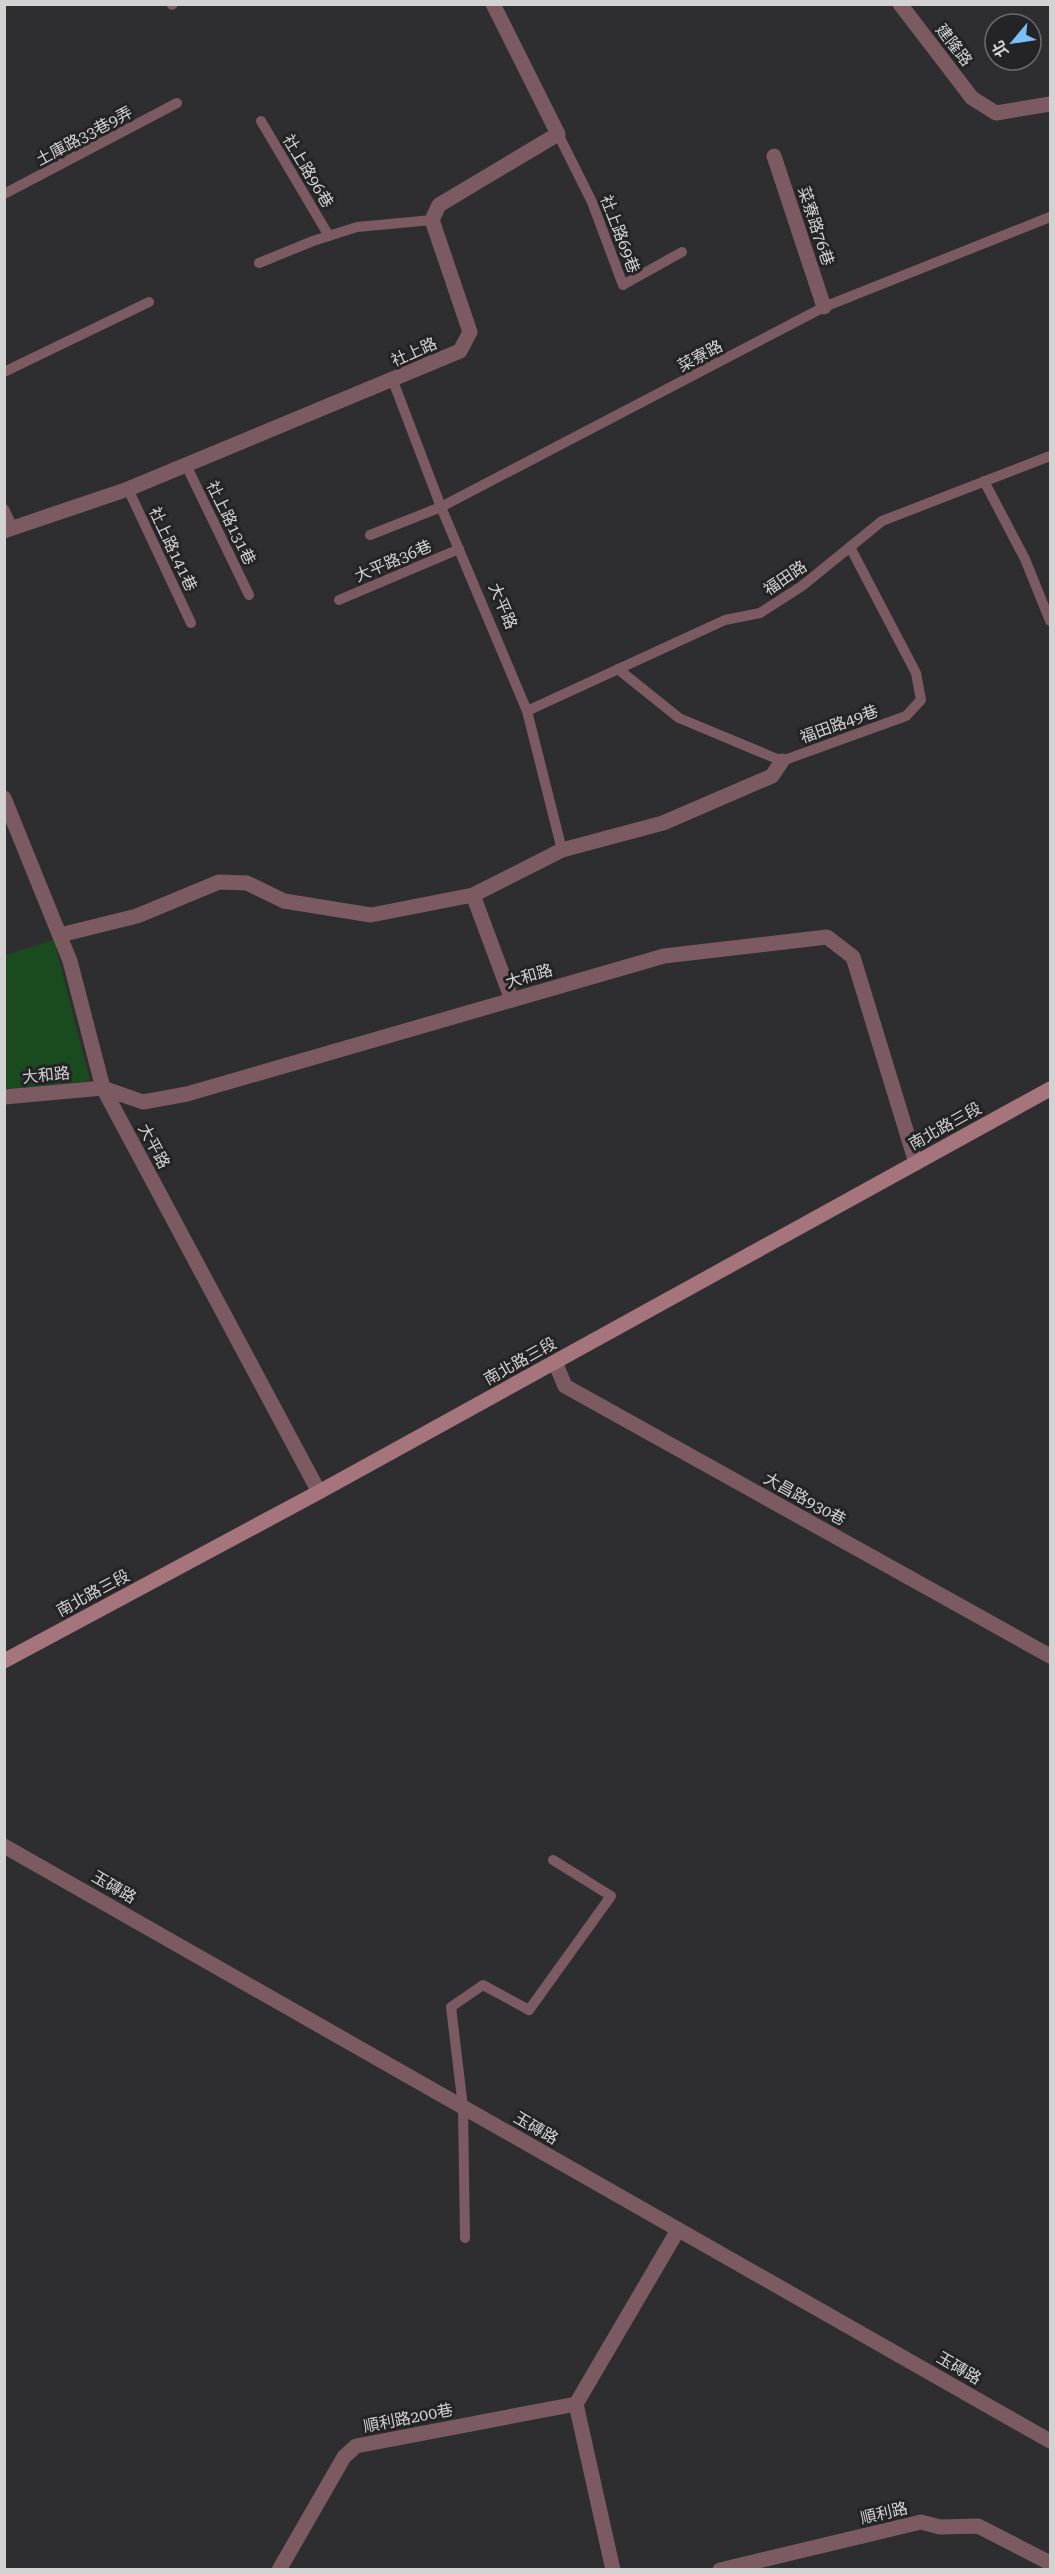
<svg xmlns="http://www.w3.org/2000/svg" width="1055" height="2574" font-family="'Roboto Serif','Noto Sans TC',serif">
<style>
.green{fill:#194b1f}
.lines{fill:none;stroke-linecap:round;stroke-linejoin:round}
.lane{stroke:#7b5b61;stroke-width:10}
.street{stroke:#7b5b61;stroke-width:15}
.secondary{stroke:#a6747d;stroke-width:15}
.labels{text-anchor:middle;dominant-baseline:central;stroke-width:6;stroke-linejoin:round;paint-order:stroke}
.street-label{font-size:16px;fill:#d2d2d3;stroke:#242426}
</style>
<rect width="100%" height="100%" fill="#2e2e30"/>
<path class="green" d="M54 940 90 1081 5 1089V955Z"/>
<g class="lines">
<g class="lane">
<path d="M172 5 173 4"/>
<path d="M261 121 329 236"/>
<path d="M558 134 592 202 623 285 682 252"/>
<path d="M4 194 177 103"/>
<path d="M259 263 313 241 357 227 432 220"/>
<path d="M4 372 149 302"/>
<path d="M393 381 441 507 527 711 562 850"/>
<path d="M186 465 249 595"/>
<path d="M984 481 1025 559 1050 621"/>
<path d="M128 489 191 623"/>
<path d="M4 509 13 528"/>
<path d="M370 535 441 507 824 307 1050 217"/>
<path d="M339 600 459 549"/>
<path d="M618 669 679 718 782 761 906 716 921 700 916 673 850 547"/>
<path d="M527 711 725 620 760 613 802 586 882 521 1050 456"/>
<path d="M465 2238 463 2107 451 2007 483 1985 529 2010 611 1896 553 1860"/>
</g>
<g class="street">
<path d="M900 4 972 98 996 113 1050 104"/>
<path d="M774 156 824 307"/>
<path d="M4 531 128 489 460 351 470 332 432 220 439 205 558 134 493 4"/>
<path d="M4 798 70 961 103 1088 319 1492"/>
<path d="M473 895 512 1000"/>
<path d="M60 935 137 916 219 882 247 883 284 901 371 915 473 895 562 850 663 823 772 776 782 761"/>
<path d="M4 1097 103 1088 143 1102 187 1094 664 956 827 937 853 957 916 1163"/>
<path d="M555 1362 565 1386 1050 1656"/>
<path d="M4 1846 1050 2441"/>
<path d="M279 2570 344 2457 356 2446 576 2404"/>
<path d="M613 2570 576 2404 678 2230"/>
<path d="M720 2570 921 2522 940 2527 978 2526 1050 2563"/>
</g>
<path class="secondary" d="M4 1661 319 1492 1050 1089"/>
</g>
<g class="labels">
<g class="street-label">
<text transform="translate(954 45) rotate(52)">建隆路</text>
<text transform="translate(84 136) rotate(-28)">土庫路33巷9弄</text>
<text transform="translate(308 171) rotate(59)">社上路96巷</text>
<text transform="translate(816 226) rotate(72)">菜寮路76巷</text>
<text transform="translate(620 234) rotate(69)">社上路69巷</text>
<text transform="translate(414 352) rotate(-24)">社上路</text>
<text transform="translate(700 356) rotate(-28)">菜寮路</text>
<text transform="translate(231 523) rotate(64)">社上路131巷</text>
<text transform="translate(173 549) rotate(65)">社上路141巷</text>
<text transform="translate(393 561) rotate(-23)">大平路36巷</text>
<text transform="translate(785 578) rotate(-34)">福田路</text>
<text transform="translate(503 606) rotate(67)">大平路</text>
<text transform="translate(839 724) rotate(-20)">福田路49巷</text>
<text transform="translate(529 976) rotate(-16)">大和路</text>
<text transform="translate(46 1075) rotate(-6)">大和路</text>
<text transform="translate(945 1126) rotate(-29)">南北路三段</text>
<text transform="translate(154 1146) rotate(62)">大平路</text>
<text transform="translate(520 1361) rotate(-29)">南北路三段</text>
<text transform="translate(805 1499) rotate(29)">大昌路930巷</text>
<text transform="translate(93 1593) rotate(-28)">南北路三段</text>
<text transform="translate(114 1887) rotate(30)">玉磚路</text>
<text transform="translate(536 2128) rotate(30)">玉磚路</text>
<text transform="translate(959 2368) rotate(30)">玉磚路</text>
<text transform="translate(408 2418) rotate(-11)">順利路200巷</text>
<text transform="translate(884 2513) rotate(-13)">順利路</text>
</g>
</g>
<rect width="1055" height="2574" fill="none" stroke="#d2d2d3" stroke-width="12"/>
<g transform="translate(1013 42) rotate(241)"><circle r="28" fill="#242426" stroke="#6a6a6b" stroke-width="1.5"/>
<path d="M0-4.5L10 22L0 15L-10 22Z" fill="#7abff8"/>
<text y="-9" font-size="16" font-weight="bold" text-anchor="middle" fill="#d2d2d3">北</text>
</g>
</svg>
